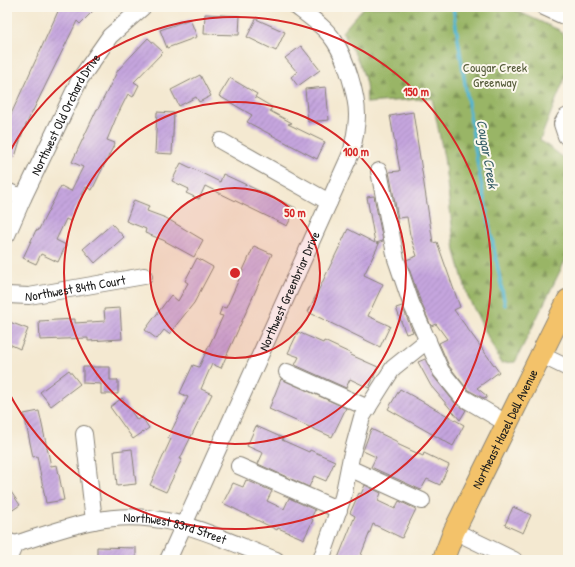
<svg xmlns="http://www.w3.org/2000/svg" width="575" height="567" font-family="'Patrick Hand',sans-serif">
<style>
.forest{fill:url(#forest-firs);stroke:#5a6841}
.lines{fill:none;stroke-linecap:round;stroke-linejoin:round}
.stream{stroke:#53b6d1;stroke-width:3.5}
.building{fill:url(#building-hatch)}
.minor-casing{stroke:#888276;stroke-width:18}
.major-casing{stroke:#888276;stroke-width:23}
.minor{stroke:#fff;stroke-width:16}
.major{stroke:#f3c26a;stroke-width:21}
.ring{fill:none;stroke:#d62828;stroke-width:2}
.labels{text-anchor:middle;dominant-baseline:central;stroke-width:4;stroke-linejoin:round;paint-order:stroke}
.park-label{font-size:13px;fill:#565c3b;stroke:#fbf7ec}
.street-label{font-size:13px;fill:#1c1c1c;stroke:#fbf7ec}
.water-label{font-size:14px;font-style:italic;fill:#325a64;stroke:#fbf7ec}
.centre{fill:#d62828;stroke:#fbf7ec;stroke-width:2}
.ring-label{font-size:12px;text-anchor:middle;font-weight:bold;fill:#d62828;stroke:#fbf7ec;stroke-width:4;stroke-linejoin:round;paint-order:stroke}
</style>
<defs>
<pattern id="forest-firs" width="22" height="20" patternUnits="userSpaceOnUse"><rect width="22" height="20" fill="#99b566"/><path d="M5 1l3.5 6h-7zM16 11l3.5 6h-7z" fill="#7c9253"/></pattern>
<pattern id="building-hatch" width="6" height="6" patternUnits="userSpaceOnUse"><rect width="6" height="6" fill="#c5a5de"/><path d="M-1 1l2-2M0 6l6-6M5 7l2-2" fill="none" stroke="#a98dbe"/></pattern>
</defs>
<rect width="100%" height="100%" fill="#fbf7ec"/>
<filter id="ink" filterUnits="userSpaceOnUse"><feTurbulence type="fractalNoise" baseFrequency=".025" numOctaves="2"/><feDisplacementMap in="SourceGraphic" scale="8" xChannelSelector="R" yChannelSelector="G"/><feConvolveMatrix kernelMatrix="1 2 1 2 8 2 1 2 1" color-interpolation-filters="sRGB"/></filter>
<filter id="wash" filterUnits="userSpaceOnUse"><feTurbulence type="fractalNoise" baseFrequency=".012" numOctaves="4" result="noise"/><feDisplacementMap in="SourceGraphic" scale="16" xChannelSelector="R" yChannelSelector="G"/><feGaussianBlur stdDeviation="0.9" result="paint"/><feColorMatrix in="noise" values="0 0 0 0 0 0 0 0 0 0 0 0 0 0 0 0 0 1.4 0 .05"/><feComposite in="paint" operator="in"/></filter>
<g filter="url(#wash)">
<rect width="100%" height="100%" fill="#f4e9d1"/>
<path class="forest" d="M364 7H508L559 30 568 40V70L540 140 568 161V255L515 362 501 363 468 297 455 251 444 157 432 98 367 103C366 97 367 90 366 84 362 65 352 48 342 32Z"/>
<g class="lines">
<path class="stream" d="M453 7 478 167 505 305"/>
</g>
<g id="blocks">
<g class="building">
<path d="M60 7H97L80 24 77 21 23 131 15 157 7 155V123Z"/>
<path d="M205 14 240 16 239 35 204 34Z"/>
<path d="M190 19 197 37 167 48 160 30Z"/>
<path d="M256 19 285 32 276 51 247 37Z"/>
<path d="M148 38 163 52 134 82 139 85 133 97 128 94 116 118 107 140 115 143 92 190 86 187 70 221 66 219 56 240 66 245 58 262 41 254 36 264 23 258 36 230 38 231 61 186 71 191 83 167 72 162 97 109H98L118 70Z"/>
<path d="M301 46 320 70 298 86 291 77 297 72 285 58Z"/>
<path d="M200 75 211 96 199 102 196 97 179 106 171 90Z"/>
<path d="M230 78 257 94 255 97 272 107 270 111 292 123 288 124 325 142 317 159 247 122 252 115 219 96Z"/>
<path d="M326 87 329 120 308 122 305 89Z"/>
<path d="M157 112 174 113 172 154 155 153Z"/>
<path d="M413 112 433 243 437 242 460 307 454 310 499 372 477 388 487 396 485 399 468 390 449 366 439 343 447 339 436 324 431 326 420 300 406 260 417 256 410 235 407 217 398 218 389 172 400 171 390 116Z"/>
<path d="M181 163 220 182 223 174 296 208 287 226 205 186 199 199 186 193 189 189 172 181Z"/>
<path d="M374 196 383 241 376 243 379 244 364 275 383 284 368 316 390 326 380 347 308 312 348 229 375 243 367 197Z"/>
<path d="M134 200 149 206 147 211 166 218 203 240 194 257 163 240 145 233 146 229 126 221Z"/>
<path d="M112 224 124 237 95 263 83 249Z"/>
<path d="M254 246 272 254 221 368 212 364 201 389 212 394 180 459H182L166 492 150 485 171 439 168 438 188 397 180 393 193 365 199 367 223 316 219 315 222 307 226 308Z"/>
<path d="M197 258 213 267 194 303 169 334 164 330 157 339 145 330 171 295 178 301 188 283 185 281Z"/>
<path d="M402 306 413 332 406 334 396 308Z"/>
<path d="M120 308 122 339 88 341V338L40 340 39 321 75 319V323L105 321 104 309Z"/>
<path d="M7 321 28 329 20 349 7 343Z"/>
<path d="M298 332 323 343 324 341 352 354 351 355 378 367 369 388 350 379 346 388 295 365 299 357 288 353Z"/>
<path d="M425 359 434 377 455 403 466 410 460 420 431 386 418 362Z"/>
<path d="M83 367H110V380H118V394H101V384L83 383Z"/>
<path d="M69 370 80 384 51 406 40 392Z"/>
<path d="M281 379 346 408 332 437 269 409Z"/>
<path d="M400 389 464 425 453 446 388 409Z"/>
<path d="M122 398 137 420 142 417 149 428 133 439 110 407Z"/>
<path d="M39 411 51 466 57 465 64 500 46 503 37 456 33 457 24 414Z"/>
<path d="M256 426 283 438 282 440 309 452 310 450 335 461 326 481 314 476 309 487 258 464 263 453 247 446Z"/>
<path d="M371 429 398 442 397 444 423 456 424 453 449 465 440 485 427 479 421 490 371 467 376 457 363 451Z"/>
<path d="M132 449 136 484 117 486 114 451Z"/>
<path d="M246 480 272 491 267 501 284 509 289 498 315 510 311 518 313 520 304 539 278 528 277 530 223 503 233 483 243 487Z"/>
<path d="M365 485 381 493 378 501 395 509 399 501 416 509 402 538 373 524 359 560H343L338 558 355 516 350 513 359 493 361 494Z"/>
<path d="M7 486 20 505 7 514Z"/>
<path d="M513 507 531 515 523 533 505 525Z"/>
<path d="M97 547 136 548V560H97Z"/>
</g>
</g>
</g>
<g filter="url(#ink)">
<use href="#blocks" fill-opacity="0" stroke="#888276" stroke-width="1"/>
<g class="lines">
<defs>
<g id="minor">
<path d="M544 7 568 18"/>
<path d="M568 116 566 117 562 124 566 136 568 138"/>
<path d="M221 141 329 202"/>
<path d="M379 171 396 259 411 303 441 371 462 397 508 424"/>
<path d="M7 191 23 198"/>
<path id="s1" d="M7 235 23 198 80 79 110 36 143 7"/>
<path id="s2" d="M7 295 29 296 144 276"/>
<path d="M541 355 568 368"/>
<path d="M287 372 368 408"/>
<path d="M84 434 94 521"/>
<path d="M239 466 339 510"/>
<path d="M349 468 422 501"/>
<path d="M454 531 514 560"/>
<path d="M7 541 15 544 8 560"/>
<path id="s3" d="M15 544C41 536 68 526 94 521 161 506 216 537 276 560"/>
<path id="s4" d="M168 560 352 151C354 139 357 127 357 115 357 95 346 59 335 42 326 28 310 17 297 7"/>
<path d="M321 560 343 497 351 457 362 417 393 368 428 340"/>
</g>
<g id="major">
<path id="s5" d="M443 560 454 531 568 300"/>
</g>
</defs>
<use href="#minor" class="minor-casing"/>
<use href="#major" class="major-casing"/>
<use href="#minor" class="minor"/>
<use href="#major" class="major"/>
</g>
</g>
<circle cx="235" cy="273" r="85" fill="#d62828" fill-opacity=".12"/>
<g class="ring">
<circle cx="235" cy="273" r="85"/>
<circle cx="235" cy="273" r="171"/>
<path d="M8 155A256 256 0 1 1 8 391"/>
</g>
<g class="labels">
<g class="park-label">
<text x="495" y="67">Cougar Creek<tspan x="495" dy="15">Greenway</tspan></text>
</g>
<g class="street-label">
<text stroke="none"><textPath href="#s1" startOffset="134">Northwest Old Orchard Drive</textPath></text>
<text stroke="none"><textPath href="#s2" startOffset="69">Northwest 84th Court</textPath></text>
<text stroke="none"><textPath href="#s4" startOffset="295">Northwest Greenbriar Drive</textPath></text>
<text stroke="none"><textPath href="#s5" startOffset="145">Northeast Hazel Dell Avenue</textPath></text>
<text stroke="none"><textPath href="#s3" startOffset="165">Northwest 83rd Street</textPath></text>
</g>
<g class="water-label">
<text transform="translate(488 154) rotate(80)">Cougar Creek</text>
</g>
</g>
<circle cx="235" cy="273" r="6" class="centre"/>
<g class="ring-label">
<text x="416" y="96">150 m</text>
<text x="356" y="156">100 m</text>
<text x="295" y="217">50 m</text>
</g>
<rect width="575" height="567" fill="none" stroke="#fbf7ec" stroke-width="24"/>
</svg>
